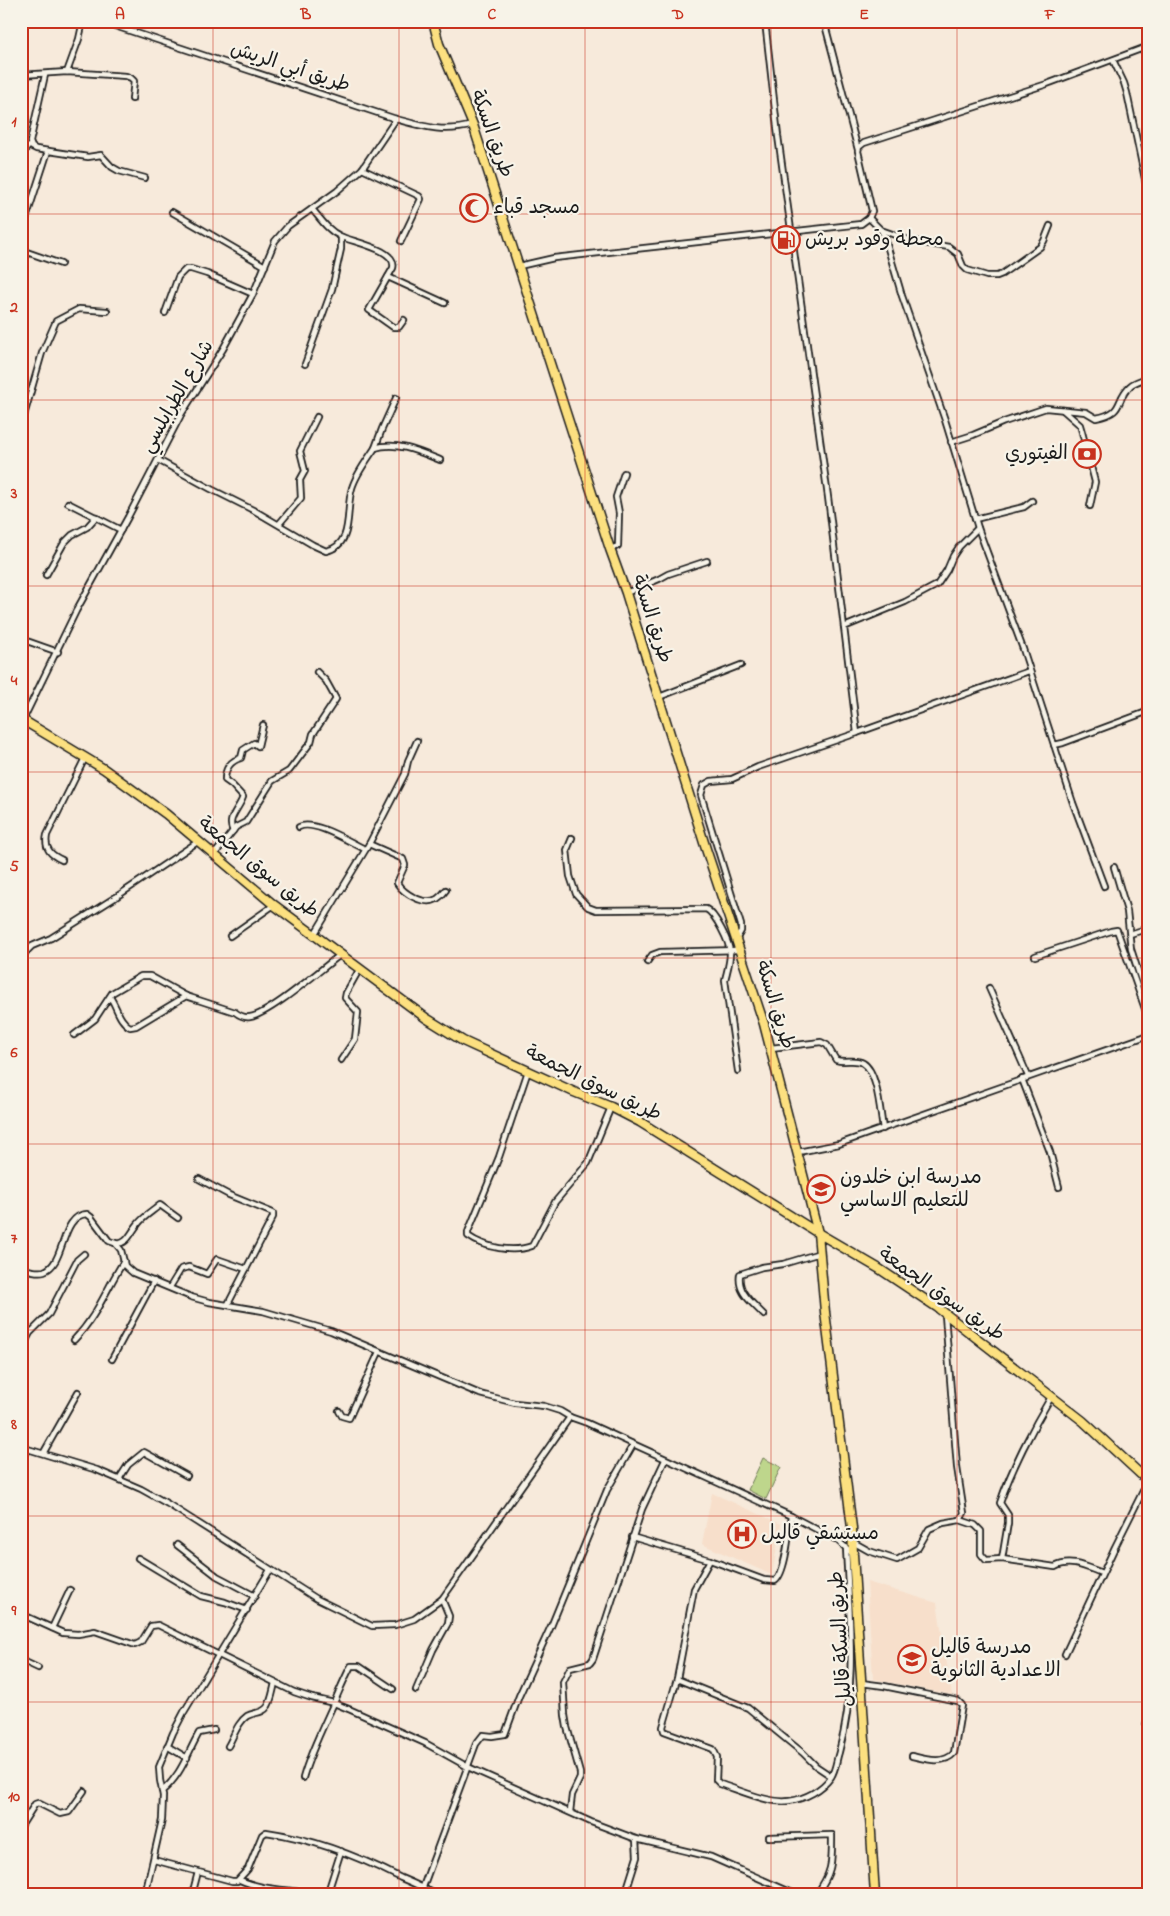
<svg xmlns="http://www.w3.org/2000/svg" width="1170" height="1916" font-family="'Indie Flower','Playpen Sans Arabic',sans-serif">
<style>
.built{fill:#f7dfcb}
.green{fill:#bed68c;stroke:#6d7954}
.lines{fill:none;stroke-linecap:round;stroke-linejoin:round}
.street-casing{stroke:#1c1c1c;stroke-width:8}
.primary-casing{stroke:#1c1c1c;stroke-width:11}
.street{stroke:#f7f3e8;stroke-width:4.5}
.primary{stroke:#fce080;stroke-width:8}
.grid{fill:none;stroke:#c8321e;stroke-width:1;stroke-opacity:0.55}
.labels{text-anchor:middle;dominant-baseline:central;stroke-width:4.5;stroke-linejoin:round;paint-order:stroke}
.street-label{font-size:20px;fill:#1c1c1c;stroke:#f7f3e8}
.poi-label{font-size:20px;fill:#1c1c1c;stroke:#f7f3e8;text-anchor:start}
.neatline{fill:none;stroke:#c8321e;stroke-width:2}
.grid-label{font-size:16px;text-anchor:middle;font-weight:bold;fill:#c8321e}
</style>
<rect width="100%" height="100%" fill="#f7eadb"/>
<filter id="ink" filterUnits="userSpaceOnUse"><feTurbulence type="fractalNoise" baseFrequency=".02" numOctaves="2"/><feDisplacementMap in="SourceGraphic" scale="10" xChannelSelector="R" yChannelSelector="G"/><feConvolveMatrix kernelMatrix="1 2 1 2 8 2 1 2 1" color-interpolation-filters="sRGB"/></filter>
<g filter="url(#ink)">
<g class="built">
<path d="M712 1493 781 1524 772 1575 702 1544Z"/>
<path d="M867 1582 937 1603 952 1695 873 1679Z"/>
</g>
<path class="green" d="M763 1458 781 1467 766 1499 748 1490Z"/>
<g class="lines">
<defs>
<g id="street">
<path d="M100 21 396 119C425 127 444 133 473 125"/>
<path d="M765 21 778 136 828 497 857 733 1029 671"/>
<path d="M824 21 858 150"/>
<path d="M1113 60 1124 83 1127 93 1149 198"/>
<path d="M67 72 79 39 83 21"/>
<path d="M21 75 67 72 126 76 131 78 134 81 132 99"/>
<path d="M45 75 30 142 32 147 36 149 88 157 101 155 112 167 119 171 145 178"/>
<path d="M21 154 30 145"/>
<path d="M362 169 419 196 421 199 401 241"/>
<path d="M312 209C320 218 328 231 340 236 351 242 398 249 393 268L369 310 393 327H399L404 320"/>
<path d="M172 212 265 266"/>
<path d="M869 218 881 230 885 238 902 296 945 420 978 528 1023 649 1073 803 1104 886"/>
<path d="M881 230 912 241 949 247 958 254 963 266 967 270 987 276H997L1002 274 1040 247 1044 241 1050 226"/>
<path d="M21 234 48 151"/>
<path d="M21 250 61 264"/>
<path d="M519 266 554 258 861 224 869 218 872 211 858 151 859 147 864 143 1047 84 1149 46"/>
<path d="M388 277 445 303"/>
<path d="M165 313 178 277 186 269H191L207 274 253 294"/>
<path d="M305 364 332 289 341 249V237"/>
<path d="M1063 410 1080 425 1082 432 1095 482 1090 506"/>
<path d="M21 426 42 353 56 321 79 309 107 311"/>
<path d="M951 442 973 435 1004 422 1046 408 1086 412 1096 418C1126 412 1114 401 1130 386 1135 381 1143 380 1149 377"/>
<path d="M375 448 382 429 396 398"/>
<path d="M158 460 211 489 255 511 313 545 326 551C355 545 345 509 352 488 356 474 367 460 375 448 397 441 420 452 440 460"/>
<path d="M68 503 121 530"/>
<path d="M975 519 1024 507 1032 501"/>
<path d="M279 524 301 498 300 480 305 471 300 451 317 417"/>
<path d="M610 549 618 546 619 513 616 497 624 473"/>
<path d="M46 575 64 543 72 535 87 527 96 517"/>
<path d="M626 593 659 579 668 574 707 561"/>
<path d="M844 627 905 602 937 585 947 570 953 556 959 547 978 528"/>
<path d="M21 639 58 652"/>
<path d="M659 697 741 665"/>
<path d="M22 722 76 611 128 517 182 413 223 349 253 294 275 241 288 226 337 191 362 169 396 119"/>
<path d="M1054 745 1063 743 1149 711"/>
<path d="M299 827C314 819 351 843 365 849"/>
<path d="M233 831C226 819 239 809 243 797L232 785 225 780C225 768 230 761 241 758L243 750 254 743 258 746 263 725"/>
<path d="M572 838 567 850 570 876 576 894 588 907 596 910 706 909C715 913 730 943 730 953 730 963 727 971 725 980L738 1071"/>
<path d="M369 844 403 859 405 865 397 883C404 894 424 906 437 899 440 897 444 893 446 890"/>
<path d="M214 855 236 827 246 822 272 781 289 771 311 742 313 734 336 699 326 681 317 672"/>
<path d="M62 860C51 855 44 849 47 835L85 758"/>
<path d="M1114 867 1127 911 1131 949 1149 1005"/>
<path d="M1130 934 1149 928"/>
<path d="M314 935 369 844 405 774 408 761 417 741"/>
<path d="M230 936 274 905"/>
<path d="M737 938 741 931V925L701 795 704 785 711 781 732 779 758 767 857 733"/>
<path d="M1035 956 1111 931 1117 930 1149 1020"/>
<path d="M21 957 32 946 51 938 116 897 199 841"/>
<path d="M647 962 652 955 660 952 740 950"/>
<path d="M989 988 1028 1076"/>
<path d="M110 997C117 1007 119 1021 130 1027L136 1026 186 996"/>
<path d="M74 1035 95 1019 112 993 141 976H150L186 996 235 1012C240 1016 244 1018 250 1017 270 1014 321 969 340 955"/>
<path d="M771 1048 821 1042 827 1045 836 1060C845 1063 855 1058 863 1063 878 1072 880 1112 883 1129"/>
<path d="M341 1060 355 1039 358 1012 345 998 346 993 359 970"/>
<path d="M528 1071 499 1157 468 1232V1236C485 1248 513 1253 532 1246L555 1202 588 1163 611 1107"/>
<path d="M1022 1079 1050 1152 1059 1187"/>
<path d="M798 1152 839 1144 867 1134 1149 1035"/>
<path d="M199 1179 229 1195 273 1213V1217L228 1304"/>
<path d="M115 1243C127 1246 131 1232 138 1224 143 1217 153 1211 160 1205L178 1218"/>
<path d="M21 1268C28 1270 37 1273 44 1271 66 1264 60 1215 87 1214L91 1217 109 1241 115 1243 121 1250 125 1266 133 1273 191 1297 209 1302 263 1311 331 1331 480 1394 515 1403 544 1406 560 1411 570 1417"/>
<path d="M170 1287 181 1269 189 1267 207 1274 217 1259 246 1269"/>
<path d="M764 1315C752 1302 737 1293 740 1274L762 1267 783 1264 820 1253"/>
<path d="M945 1315 957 1467 964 1513 960 1520 975 1525 981 1531V1554L986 1560 1002 1559 1055 1567C1070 1558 1088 1568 1102 1573"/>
<path d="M74 1340C98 1315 106 1289 124 1261"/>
<path d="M21 1350 30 1333 49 1314 77 1260 84 1254"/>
<path d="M112 1359 154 1281"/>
<path d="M339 1411 342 1416 349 1418 379 1352"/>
<path d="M21 1447 97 1470 141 1489 168 1504 317 1599 372 1626 395 1625 414 1619 442 1599 570 1417 587 1423 791 1516 837 1540 853 1554"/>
<path d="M44 1452 78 1392"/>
<path d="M21 1461 27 1449"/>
<path d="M1142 1475 1149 1462"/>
<path d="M119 1479 128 1465 144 1452 187 1476"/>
<path d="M791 1516C789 1531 786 1573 775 1581L764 1580 710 1560 694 1589 677 1679 663 1727 664 1731 713 1749 717 1757 716 1780 720 1784C739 1790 770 1804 789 1801 805 1799 822 1790 831 1777 836 1769 836 1761 839 1752 858 1683 849 1617 846 1547"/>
<path d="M632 1537 710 1560"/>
<path d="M837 1540 847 1537 851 1530"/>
<path d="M853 1542 869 1551 897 1560 918 1548 929 1529 943 1523 960 1520"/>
<path d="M177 1545 217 1576 255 1596"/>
<path d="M138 1558 201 1596 225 1602 247 1610"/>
<path d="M1002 1559 1008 1523V1515L1000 1503C1011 1470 1033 1427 1051 1397"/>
<path d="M21 1614 63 1633 78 1634 95 1631 135 1645 141 1642 151 1626 158 1625 294 1692 312 1698 334 1703 351 1710 425 1743 468 1767 591 1822 636 1839 711 1857 797 1895"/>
<path d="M52 1628 70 1590"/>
<path d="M1065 1654 1115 1547 1148 1481"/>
<path d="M21 1660 38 1668"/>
<path d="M677 1679 748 1708 803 1753 816 1766 831 1776"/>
<path d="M861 1683 884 1686 958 1701 962 1705 954 1753C944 1765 925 1759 912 1756"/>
<path d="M416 1690 433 1650 448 1623 449 1616 442 1599"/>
<path d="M1149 1717C1146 1723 1144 1728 1149 1734"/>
<path d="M167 1746 187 1758"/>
<path d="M228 1746C234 1736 237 1723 247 1716 254 1712 263 1714 268 1706 272 1699 273 1690 275 1683"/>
<path d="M303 1778C310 1753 322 1729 333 1705 339 1692 344 1679 351 1666H359L393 1689"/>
<path d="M162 1791C181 1776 187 1754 199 1733L214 1730"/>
<path d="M570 1812 572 1795 580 1778V1773L567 1727 565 1715 563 1682 570 1668 590 1663 593 1659 642 1509 665 1460"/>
<path d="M21 1826 35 1804 38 1803 60 1814 69 1812 84 1791"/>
<path d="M769 1837 832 1835C832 1863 833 1871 816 1895"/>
<path d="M154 1860 232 1881H237L248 1869 262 1835 266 1832C314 1839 358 1856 401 1878 413 1883 425 1888 436 1895"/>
<path d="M240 1880C264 1891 292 1889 318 1895"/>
<path d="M423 1887 476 1744 483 1735 492 1736 505 1734 519 1696 552 1624 607 1490 633 1445"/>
<path d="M145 1895 162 1820 163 1796 160 1780 159 1767 173 1733 184 1712 270 1570"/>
<path d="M192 1895 198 1872"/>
<path d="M327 1895 341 1851"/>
<path d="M625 1895 637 1857 636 1839"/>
</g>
<g id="primary">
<path d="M433 21 439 44 473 125 610 549 626 593 706 849 764 1024 818 1233 825 1312 852 1528 853 1554 875 1895"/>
<path d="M21 719 104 769 166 814 274 905 426 1018 463 1041 574 1092 611 1107 640 1122 818 1233 878 1268 938 1308 1083 1421 1149 1482"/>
</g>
</defs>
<use href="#street" class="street-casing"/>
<use href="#primary" class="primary-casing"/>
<use href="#street" class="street"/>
<use href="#primary" class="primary"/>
</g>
</g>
<path class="grid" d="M213 21V1895M399 21V1895M585 21V1895M771 21V1895M957 21V1895M21 214H1149M21 400H1149M21 586H1149M21 772H1149M21 958H1149M21 1144H1149M21 1330H1149M21 1516H1149M21 1702H1149"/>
<defs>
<symbol id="mosque-ring" viewBox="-11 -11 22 22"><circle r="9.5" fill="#f7f3e8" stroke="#c8321e" stroke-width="1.5"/><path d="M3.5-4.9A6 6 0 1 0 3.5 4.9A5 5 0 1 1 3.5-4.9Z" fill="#c8321e"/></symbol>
<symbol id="fuel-ring" viewBox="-11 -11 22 22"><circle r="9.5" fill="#f7f3e8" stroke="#c8321e" stroke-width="1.5"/><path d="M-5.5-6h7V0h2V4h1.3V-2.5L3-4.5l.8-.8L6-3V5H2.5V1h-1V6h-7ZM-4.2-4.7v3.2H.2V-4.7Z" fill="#c8321e"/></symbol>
<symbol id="bank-ring" viewBox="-11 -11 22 22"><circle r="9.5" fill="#f7f3e8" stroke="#c8321e" stroke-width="1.5"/><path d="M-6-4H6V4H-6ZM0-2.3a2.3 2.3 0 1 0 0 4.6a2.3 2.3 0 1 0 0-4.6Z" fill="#c8321e"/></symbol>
<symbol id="school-ring" viewBox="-11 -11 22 22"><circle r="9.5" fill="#f7f3e8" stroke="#c8321e" stroke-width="1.5"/><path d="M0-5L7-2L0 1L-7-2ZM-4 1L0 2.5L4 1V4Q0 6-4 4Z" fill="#c8321e"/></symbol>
<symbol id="hospital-ring" viewBox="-11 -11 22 22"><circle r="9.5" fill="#f7f3e8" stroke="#c8321e" stroke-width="1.5"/><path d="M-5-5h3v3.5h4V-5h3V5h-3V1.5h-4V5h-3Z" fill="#c8321e"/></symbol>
</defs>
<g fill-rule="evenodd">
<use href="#mosque-ring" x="458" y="192" width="32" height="32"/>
<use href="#fuel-ring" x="770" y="224" width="32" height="32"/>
<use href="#bank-ring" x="1071" y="438" width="32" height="32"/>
<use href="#school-ring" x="805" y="1173" width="32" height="32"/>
<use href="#hospital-ring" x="726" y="1518" width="32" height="32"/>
<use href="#school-ring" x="896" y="1643" width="32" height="32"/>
</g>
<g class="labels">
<g class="street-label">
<text transform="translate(290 68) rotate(18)">طريق أبي الريش</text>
<text transform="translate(491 134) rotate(70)">طريق السكة</text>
<text transform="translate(178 397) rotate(-60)">شارع الطرابلسي</text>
<text transform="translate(651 619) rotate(72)">طريق السكة</text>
<text transform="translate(258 868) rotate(39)">طريق سوق الجمعة</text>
<text transform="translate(774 1005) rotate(73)">طريق السكة</text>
<text transform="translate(593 1084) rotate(26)">طريق سوق الجمعة</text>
<text transform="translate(941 1295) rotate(35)">طريق سوق الجمعة</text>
<text transform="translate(842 1639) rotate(-94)">طريق السكة قاليل</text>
</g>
<g class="poi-label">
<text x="493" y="208">مسجد قباء</text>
<text x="805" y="240">محطة وقود بريش</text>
<text x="1068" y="454" text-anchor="end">الفيتوري</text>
<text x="840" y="1178">مدرسة ابن خلدون<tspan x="840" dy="23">للتعليم الاساسي</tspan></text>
<text x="761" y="1534">مستشقي قاليل</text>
<text x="931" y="1648">مدرسة قاليل<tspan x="931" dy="23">الاعدادية الثانوية</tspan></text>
</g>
</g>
<rect width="1170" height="1916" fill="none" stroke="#f7f3e8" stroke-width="55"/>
<rect x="28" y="28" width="1114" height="1860" class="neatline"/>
<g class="grid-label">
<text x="120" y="19">A</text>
<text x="306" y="19">B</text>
<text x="492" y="19">C</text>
<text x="678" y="19">D</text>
<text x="864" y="19">E</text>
<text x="1050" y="19">F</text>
<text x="14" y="126">1</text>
<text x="14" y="312">2</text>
<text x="14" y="498">3</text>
<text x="14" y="685">4</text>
<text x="14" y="871">5</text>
<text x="14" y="1057">6</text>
<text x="14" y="1243">7</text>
<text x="14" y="1429">8</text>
<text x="14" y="1615">9</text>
<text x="14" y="1801">10</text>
</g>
</svg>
